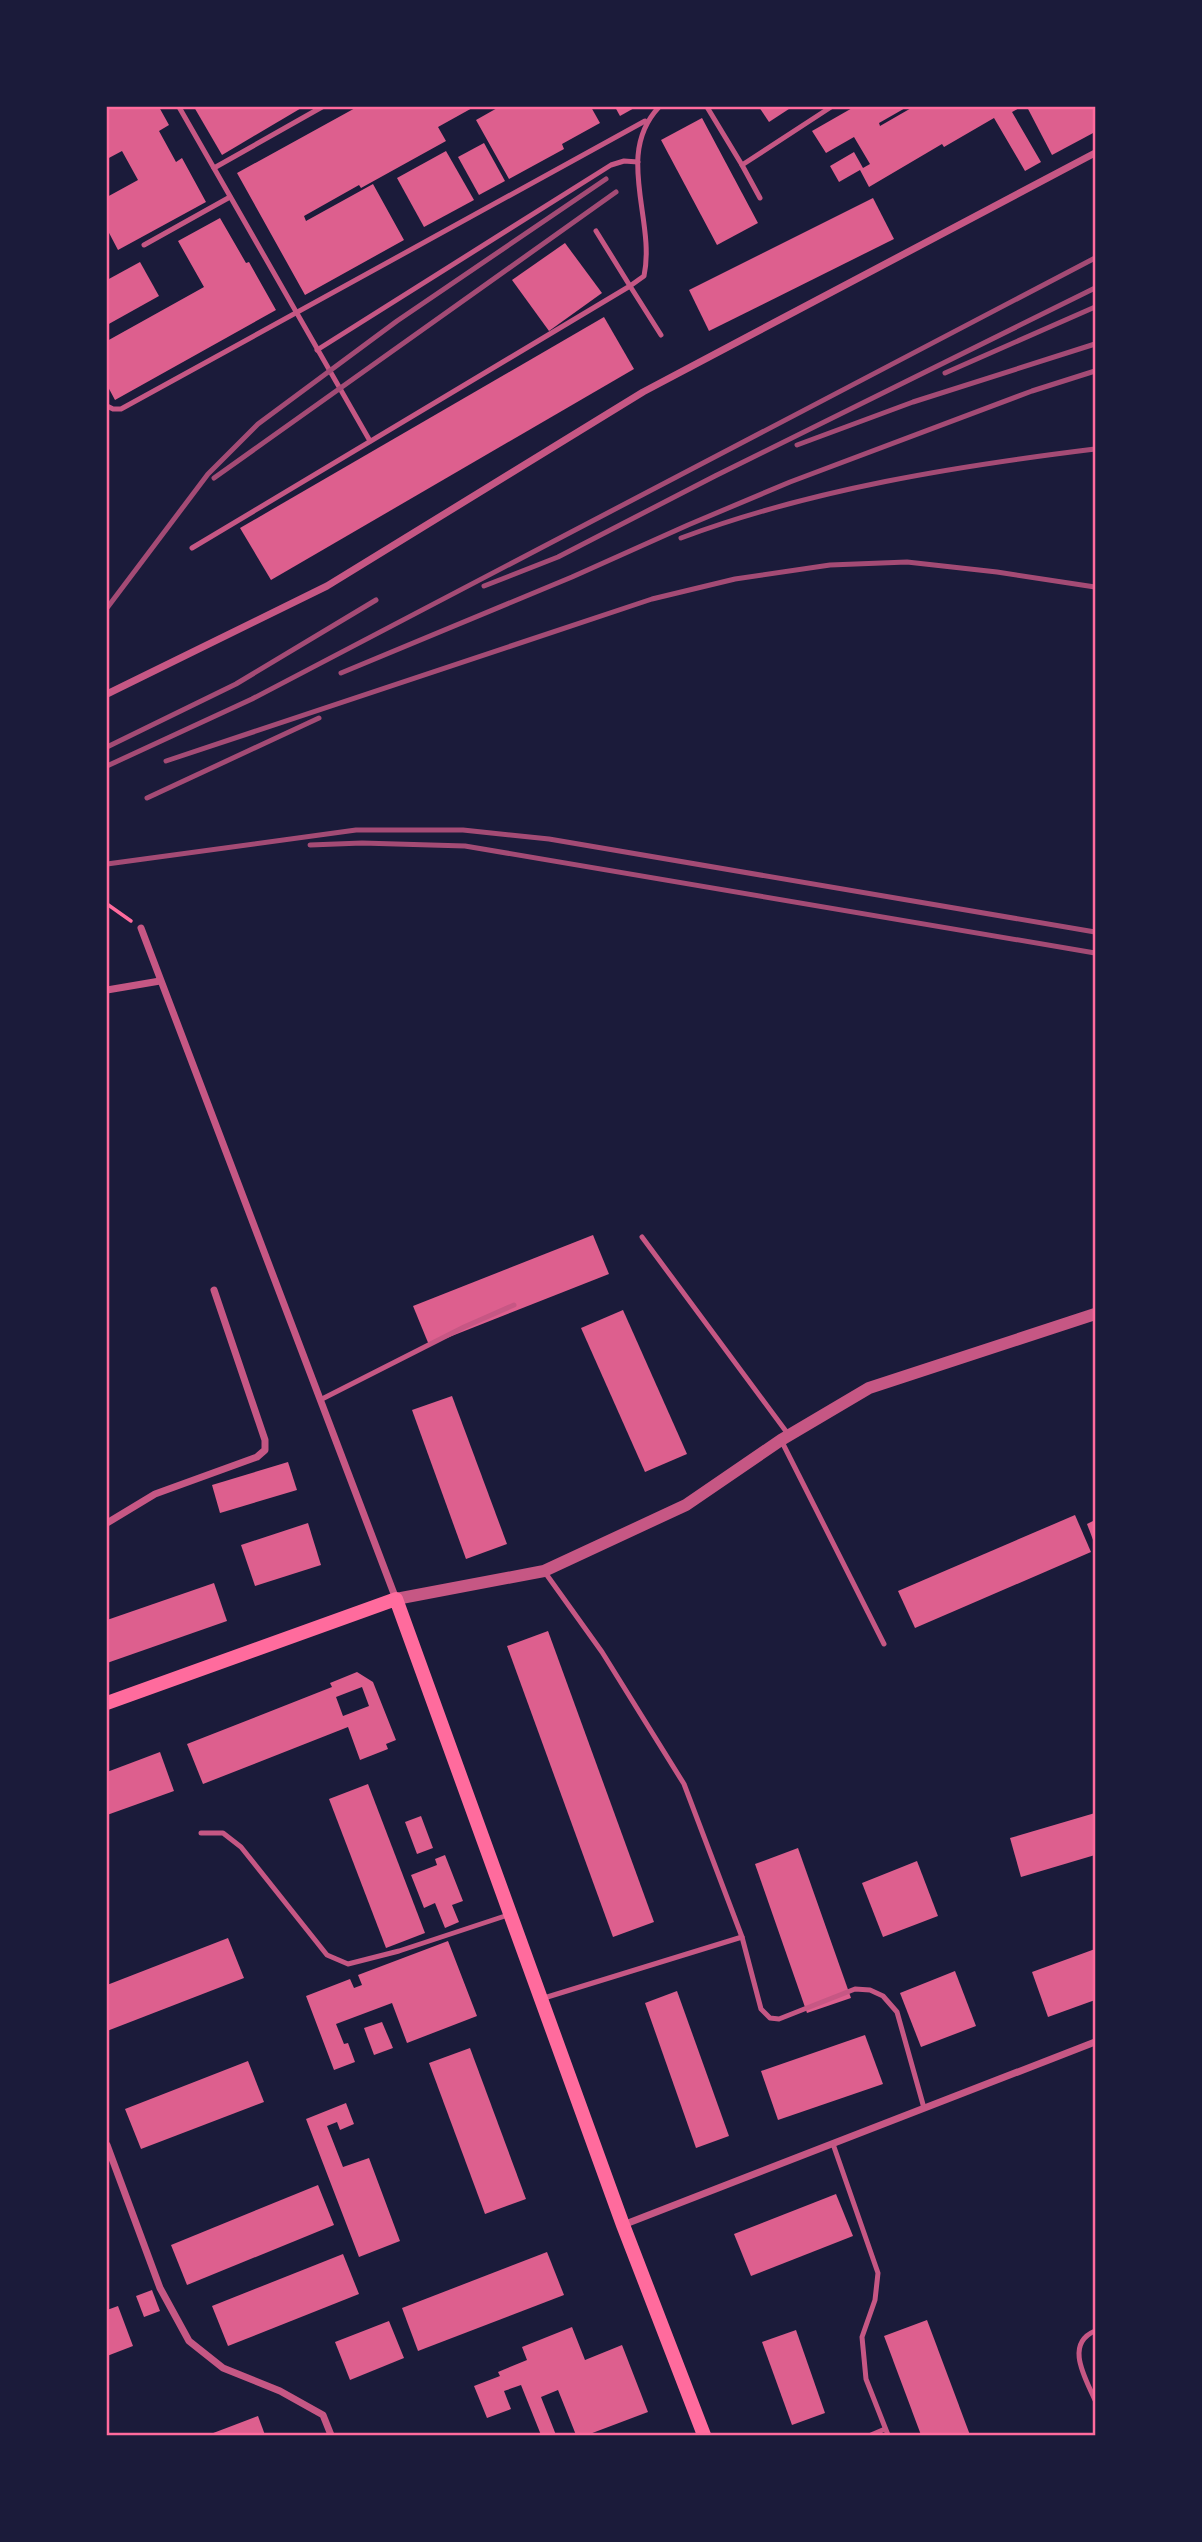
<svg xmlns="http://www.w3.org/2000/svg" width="1202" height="2542" font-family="Manrope,sans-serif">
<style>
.building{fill:#dd5f8e;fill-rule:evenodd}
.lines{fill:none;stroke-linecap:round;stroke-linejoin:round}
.path{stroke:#ff6b9d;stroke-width:3.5}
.service{stroke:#c65784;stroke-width:5}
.minor{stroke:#c65784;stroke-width:7}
.tertiary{stroke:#c65784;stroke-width:12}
.secondary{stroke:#ff6b9d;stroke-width:14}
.rail{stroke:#a44b75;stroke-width:5}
.neatline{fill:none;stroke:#ff6b9d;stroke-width:2.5}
</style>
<rect width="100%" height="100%" fill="#1b1b3a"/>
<g class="building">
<path d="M107 107H159L169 125 159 131 176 162 182 158 206 202 118 250 107 229V197L138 180 122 151 107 159Z"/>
<path d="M194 107H303L222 155Z"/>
<path d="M357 107H474L438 127 446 141 361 188 359 185 304 216 306 221 373 184 404 240 305 295 237 173Z"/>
<path d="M499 107H591L600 123 562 144 564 149 509 179 476 120Z"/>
<path d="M615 107H636L620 116Z"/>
<path d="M759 107H792L769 122Z"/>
<path d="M854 107H907L879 123 880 126 913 107H1021L1012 112 1041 162 1025 171 994 118 944 147 942 144 869 187 860 170 839 182 830 166 854 152 863 168 870 164 854 137 826 153 812 131Z"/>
<path d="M1027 107H1095V132L1052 155Z"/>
<path d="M702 118 758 223 717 245 661 140Z"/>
<path d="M484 143 505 181 479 195 458 157Z"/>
<path d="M446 151 474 200 424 227 397 178Z"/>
<path d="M873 198 894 239 709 331 689 290Z"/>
<path d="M220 218 246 263 249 262 276 310 115 400 107 385V341L204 287 178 241Z"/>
<path d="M565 243 602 293 549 331 512 280Z"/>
<path d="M140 262 159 296 107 325V280Z"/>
<path d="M604 317 634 369 271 580 240 528Z"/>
<path d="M593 1235 609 1274 429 1345 413 1306Z"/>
<path d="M623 1310 687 1454 645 1472 581 1328Z"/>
<path d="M452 1396 507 1544 466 1559 412 1410Z"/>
<path d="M288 1462 297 1490 220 1513 212 1485Z"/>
<path d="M1075 1515 1091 1552 915 1628 898 1591Z"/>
<path d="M1095 1520V1545L1087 1524Z"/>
<path d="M308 1523 321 1565 255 1586 241 1545Z"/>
<path d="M214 1583 227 1621 107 1663V1620Z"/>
<path d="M548 1631 654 1922 613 1937 507 1646Z"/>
<path d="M357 1672 373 1682 396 1740 386 1744 388 1749 360 1760 348 1727 203 1784 187 1744 332 1687 330 1683ZM362 1687 369 1706 343 1716 336 1697Z"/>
<path d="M160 1752 174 1791 107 1815V1772Z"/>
<path d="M368 1784 425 1933 386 1948 329 1799Z"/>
<path d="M1095 1813V1855L1021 1877 1010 1838Z"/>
<path d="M421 1816 433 1848 417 1854 405 1822Z"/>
<path d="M798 1848 851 1998 807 2013 755 1864Z"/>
<path d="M445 1855 463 1901 452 1905 459 1922 445 1928 435 1903 424 1908 411 1875 437 1865 435 1859Z"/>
<path d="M917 1861 938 1916 883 1937 862 1883Z"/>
<path d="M228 1938 244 1978 107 2031V1985Z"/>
<path d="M448 1941 477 2016 407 2043 392 2003 336 2024 344 2044 348 2043 355 2062 334 2070 306 1996 350 1979 354 1988 362 1985 358 1975Z"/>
<path d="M1095 1949V2000L1048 2017 1032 1972Z"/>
<path d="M955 1971 976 2026 921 2047 900 1993Z"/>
<path d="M677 1991 729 2136 696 2148 645 2003Z"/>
<path d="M382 2022 393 2048 374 2055 364 2028Z"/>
<path d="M865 2035 883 2084 778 2120 761 2071Z"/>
<path d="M470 2048 526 2199 485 2214 429 2063Z"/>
<path d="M248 2061 264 2102 141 2149 125 2109Z"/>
<path d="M346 2103 354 2124 340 2130 337 2122 327 2126 343 2167 369 2158 400 2241 359 2257 306 2119Z"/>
<path d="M318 2185 334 2225 187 2285 171 2245Z"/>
<path d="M836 2194 853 2236 751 2276 734 2234Z"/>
<path d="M547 2252 564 2295 418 2351 402 2308Z"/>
<path d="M343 2254 359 2294 228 2346 212 2306Z"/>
<path d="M152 2290 160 2311 144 2317 136 2296Z"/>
<path d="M118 2306 133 2346 107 2356V2310Z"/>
<path d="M927 2320 970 2435H921L884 2336Z"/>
<path d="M389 2321 404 2358 350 2380 335 2342Z"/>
<path d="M572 2327 585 2360 622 2345 648 2412 587 2435H576L558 2390 541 2397 556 2435H541L521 2385 504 2391 511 2409 487 2418 474 2386 500 2376 498 2372 527 2360 522 2347Z"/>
<path d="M796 2330 825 2413 792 2425 762 2342Z"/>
<path d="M258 2416 265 2435H208Z"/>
</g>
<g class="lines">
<path class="path" d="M107 904 131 921"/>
<g class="service">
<path d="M179 107 370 441"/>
<path d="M659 107C614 155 656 220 644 276L630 286 661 335"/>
<path d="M707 107 742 165 831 107"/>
<path d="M742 165 760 198"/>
<path d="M214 168 322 107"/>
<path d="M144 245 230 197"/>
<path d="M317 350 611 165 624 161 638 162"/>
<path d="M107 406 113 409H121L645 121"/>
<path d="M192 548 630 286 596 231"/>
<path d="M642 1237 788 1434"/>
<path d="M320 1400 464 1327 514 1305"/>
<path d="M781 1440 884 1644"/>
<path d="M544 1571 602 1652 684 1784 742 1937 761 2009 770 2018 779 2019 855 1989 870 1990 883 1996 897 2012 924 2108"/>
<path d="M201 1833H223L241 1847 327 1955 348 1964 399 1951 508 1915"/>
<path d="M544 1998 742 1937"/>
<path d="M833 2144 878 2273 875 2300 862 2337 866 2379 888 2435"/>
<path d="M1095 2331C1064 2344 1086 2379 1095 2400"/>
<path d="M871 2435 885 2429"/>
</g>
<g class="minor">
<path d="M107 694 327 586 643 392 1095 153"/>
<path d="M141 928 396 1599"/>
<path d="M107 990 160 981"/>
<path d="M107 1523 155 1494 257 1457 265 1450V1440L214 1290"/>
<path d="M107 2145 160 2288 189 2341 223 2368 280 2391 323 2415 331 2435"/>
<path d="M623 2225 1095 2042"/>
</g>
<path class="tertiary" d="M396 1599 544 1571 686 1505 781 1440 869 1388 1095 1314"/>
<path class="secondary" d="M107 1703 396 1599 623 2225 704 2435"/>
<g class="rail">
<path d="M945 373 1095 307"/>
<path d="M797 445 913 402 1095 344"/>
<path d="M214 478 616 192"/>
<path d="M681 538C812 489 957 466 1095 449"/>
<path d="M484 586 558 557 715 476 1095 288"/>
<path d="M107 608 208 474 258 424 397 321 606 179"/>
<path d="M341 673 572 577 688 525 790 482 1032 391 1095 371"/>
<path d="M107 747 236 684 376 600"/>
<path d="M166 761 652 599 735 579 830 565 907 562 997 572 1095 587"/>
<path d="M107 766 252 699 1095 258"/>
<path d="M147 798 319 718"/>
<path d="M310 845 362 843 465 846 1095 953"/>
<path d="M107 864 356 830H463L549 839 1095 932"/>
</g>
</g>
<rect width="1202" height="2542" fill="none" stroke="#1b1b3a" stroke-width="217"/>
<rect x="108" y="108" width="986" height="2326" class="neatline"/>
</svg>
